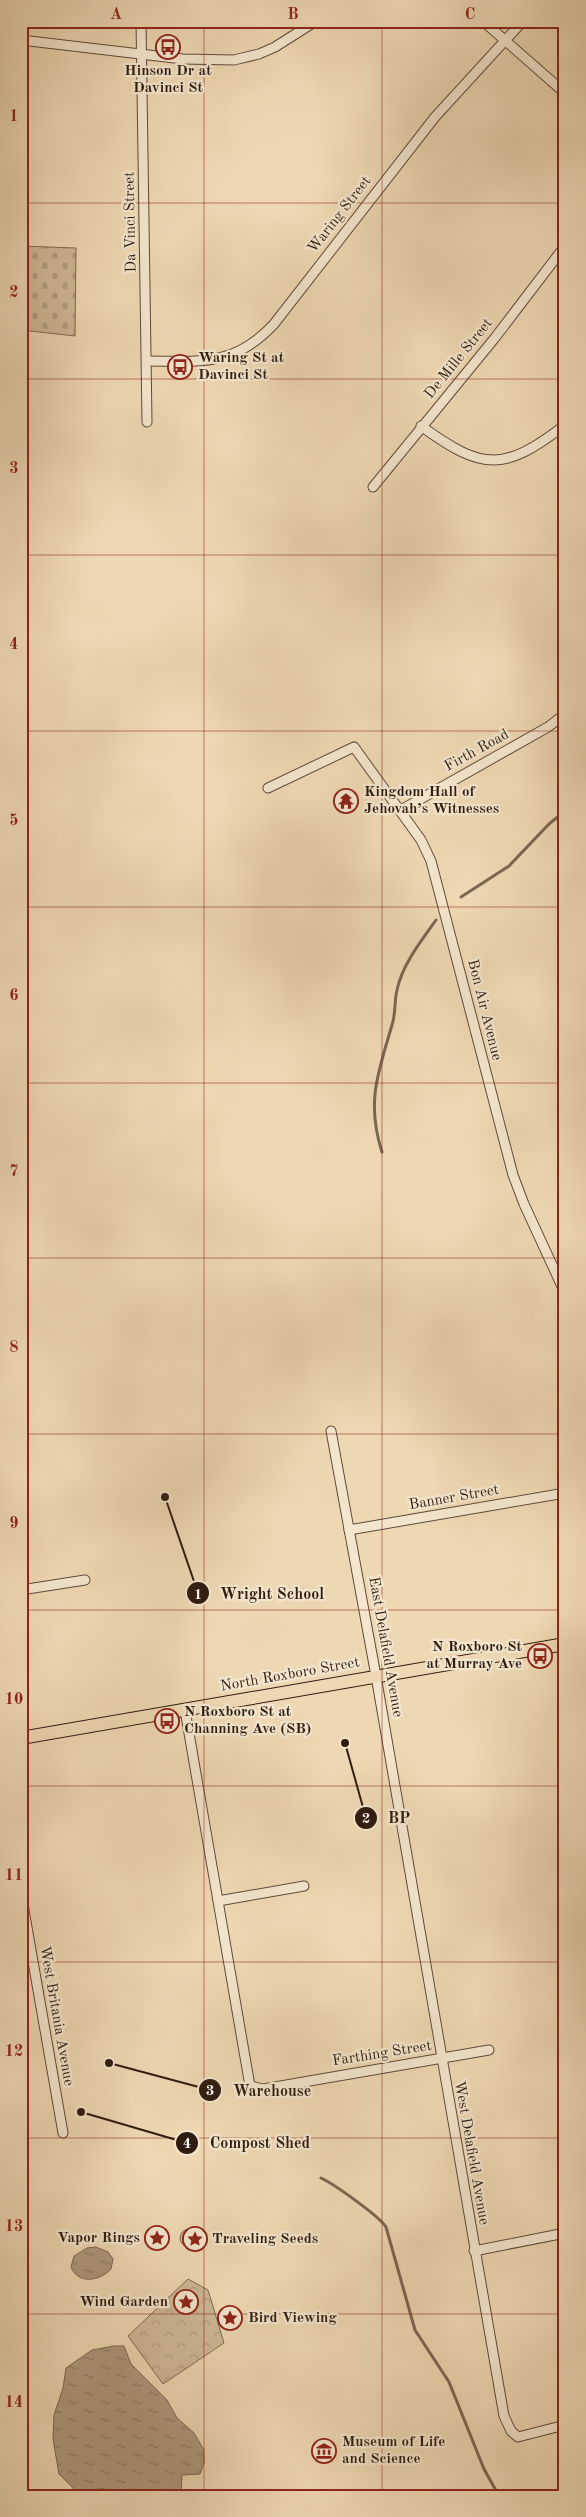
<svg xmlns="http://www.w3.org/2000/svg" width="586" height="2517" font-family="'Old Standard TT',serif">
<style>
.cemetery{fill:url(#cemetery-stones);stroke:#7e6a54}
.park{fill:url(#park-crowns);stroke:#7e6a54}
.water{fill:url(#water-ripples);stroke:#7b6651}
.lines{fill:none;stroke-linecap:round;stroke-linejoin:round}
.stream{stroke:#7b6651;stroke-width:3}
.street-casing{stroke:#5f4b39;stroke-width:11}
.primary-casing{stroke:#2f1c10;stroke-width:14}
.street{stroke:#f4e6ce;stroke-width:9}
.primary{stroke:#eed8b3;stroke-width:12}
.grid{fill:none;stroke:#8f2418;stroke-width:1;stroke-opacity:0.55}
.labels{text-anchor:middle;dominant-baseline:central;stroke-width:4.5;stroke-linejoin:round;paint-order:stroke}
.poi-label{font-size:15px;font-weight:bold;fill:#2f1c10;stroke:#f4e6ce;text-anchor:start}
.street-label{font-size:15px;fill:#2f1c10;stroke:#f4e6ce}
.leader{fill:none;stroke:#2f1c10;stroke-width:2}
.callout-dot{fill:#2f1c10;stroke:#f4e6ce;stroke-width:2}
.mark-label{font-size:15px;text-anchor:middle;font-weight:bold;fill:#fff}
.callout-label{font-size:16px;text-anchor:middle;font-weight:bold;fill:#2f1c10;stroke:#f4e6ce;stroke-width:4.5;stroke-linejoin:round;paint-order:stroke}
.neatline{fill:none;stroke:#8f2418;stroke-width:2}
.grid-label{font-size:16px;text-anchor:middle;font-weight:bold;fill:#8f2418}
</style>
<defs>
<pattern id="cemetery-stones" width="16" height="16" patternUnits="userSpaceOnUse" patternTransform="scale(1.25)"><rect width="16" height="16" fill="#ceb897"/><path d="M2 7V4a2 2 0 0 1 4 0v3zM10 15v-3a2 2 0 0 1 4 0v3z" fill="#b19e81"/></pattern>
<pattern id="park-crowns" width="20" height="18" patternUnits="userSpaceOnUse" patternTransform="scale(1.25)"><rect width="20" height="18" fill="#ceb897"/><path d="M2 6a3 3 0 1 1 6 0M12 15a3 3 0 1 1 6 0" fill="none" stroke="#b19e81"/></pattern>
<pattern id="water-ripples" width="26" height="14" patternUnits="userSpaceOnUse" patternTransform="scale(1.25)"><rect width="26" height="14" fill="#ad987c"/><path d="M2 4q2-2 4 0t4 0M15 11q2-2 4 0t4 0" fill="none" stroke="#8d7b64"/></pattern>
</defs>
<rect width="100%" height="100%" fill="#eed8b3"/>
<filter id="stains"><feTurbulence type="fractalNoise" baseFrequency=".004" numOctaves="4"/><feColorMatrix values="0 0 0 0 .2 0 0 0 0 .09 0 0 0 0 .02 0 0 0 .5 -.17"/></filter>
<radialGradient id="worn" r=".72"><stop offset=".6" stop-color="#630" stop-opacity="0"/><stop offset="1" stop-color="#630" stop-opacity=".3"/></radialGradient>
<path class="cemetery" d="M21 246 76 248 75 336 21 330Z"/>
<g class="park">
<circle cx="189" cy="2238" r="9"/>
<path d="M188 2279 208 2290 224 2343 163 2384 128 2336Z"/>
<path d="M230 2312 232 2324 222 2328 220 2315Z"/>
</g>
<g class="water">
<path d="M96 2247 108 2252 113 2259 111 2269C100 2281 78 2285 71 2267L74 2256 87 2248Z"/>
<path d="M114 2346H124L131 2364 167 2400 177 2418 194 2433 204 2450V2463L200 2474 182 2475 181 2496H113L110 2490 98 2488 92 2496H81L59 2474 53 2439 54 2415 63 2388 66 2368 92 2350Z"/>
</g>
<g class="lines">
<g class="stream">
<path d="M461 897 509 866 549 824 565 811"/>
<path d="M382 1152C366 1102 378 1073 392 1025 396 1014 394 1002 397 990 402 965 421 941 436 920"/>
<path d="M321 2178C334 2184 379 2216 386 2227L415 2330 449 2382 484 2469 499 2496"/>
</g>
<defs>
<g id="street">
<path d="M141 21 147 422"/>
<path d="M483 21 565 93"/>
<path d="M21 40 183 59 234 60 259 54 275 47 316 21"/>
<path d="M147 361C201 361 234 367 274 324L435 117 523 21"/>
<path d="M421 426C483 471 504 472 565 425"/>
<path d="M373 487 494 339 565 246"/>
<path d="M268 788 354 747 421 840 431 861 513 1175 524 1204 565 1293"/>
<path d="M401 810 548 727 565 714"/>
<path d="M331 1431 376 1676 504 2416 511 2431 518 2437 565 2425"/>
<path d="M349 1530 565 1493"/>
<path d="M21 1590 85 1580"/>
<path d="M185 1710 250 2086 263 2089 489 2050"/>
<path d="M21 1893 63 2133"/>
<path d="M218 1901 304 1886"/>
<path d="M474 2251 565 2233"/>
</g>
<path id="primary" d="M21 1738 565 1644"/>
</defs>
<use href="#street" class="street-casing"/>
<use href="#primary" class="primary-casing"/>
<use href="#street" class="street"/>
<use href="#primary" class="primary"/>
</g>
<path class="grid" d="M204 21V2496M382 21V2496M21 203H565M21 379H565M21 555H565M21 731H565M21 907H565M21 1083H565M21 1258H565M21 1434H565M21 1610H565M21 1786H565M21 1962H565M21 2138H565M21 2314H565"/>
<defs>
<symbol id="bus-ring" viewBox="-11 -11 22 22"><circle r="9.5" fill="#f4e6ce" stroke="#8f2418" stroke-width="1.5"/><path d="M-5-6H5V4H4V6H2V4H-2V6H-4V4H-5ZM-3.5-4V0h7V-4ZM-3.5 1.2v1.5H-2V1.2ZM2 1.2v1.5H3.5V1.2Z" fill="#8f2418"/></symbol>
<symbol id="temple-ring" viewBox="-11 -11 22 22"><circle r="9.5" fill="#f4e6ce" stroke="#8f2418" stroke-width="1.5"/><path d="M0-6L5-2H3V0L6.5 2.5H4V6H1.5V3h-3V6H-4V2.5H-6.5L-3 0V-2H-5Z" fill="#8f2418"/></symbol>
<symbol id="sight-ring" viewBox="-11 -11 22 22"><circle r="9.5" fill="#f4e6ce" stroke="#8f2418" stroke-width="1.5"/><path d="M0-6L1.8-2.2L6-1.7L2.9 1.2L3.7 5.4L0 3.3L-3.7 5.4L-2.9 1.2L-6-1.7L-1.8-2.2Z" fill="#8f2418"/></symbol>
<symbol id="museum-ring" viewBox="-11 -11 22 22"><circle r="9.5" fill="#f4e6ce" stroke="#8f2418" stroke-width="1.5"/><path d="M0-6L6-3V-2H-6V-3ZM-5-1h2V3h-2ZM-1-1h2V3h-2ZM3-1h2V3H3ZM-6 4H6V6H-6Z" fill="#8f2418"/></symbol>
</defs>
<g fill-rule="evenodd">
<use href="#bus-ring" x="154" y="33" width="28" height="28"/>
<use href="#bus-ring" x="166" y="353" width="28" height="28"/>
<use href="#temple-ring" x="332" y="787" width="28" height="28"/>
<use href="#bus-ring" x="526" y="1642" width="28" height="28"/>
<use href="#bus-ring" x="153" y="1707" width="28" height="28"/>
<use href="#sight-ring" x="143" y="2224" width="28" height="28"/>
<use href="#sight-ring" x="181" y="2225" width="28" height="28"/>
<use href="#sight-ring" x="172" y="2288" width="28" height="28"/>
<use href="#sight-ring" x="216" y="2304" width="28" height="28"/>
<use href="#museum-ring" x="310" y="2437" width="28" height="28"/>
</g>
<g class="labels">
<g class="poi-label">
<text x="168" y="71" text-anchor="middle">Hinson Dr at<tspan x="168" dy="17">Davinci St</tspan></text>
<text x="198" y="358">Waring St at<tspan x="198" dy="17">Davinci St</tspan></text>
<text x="364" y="792">Kingdom Hall of<tspan x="364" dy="17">Jehovah’s Witnesses</tspan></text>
<text x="522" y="1647" text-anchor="end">N Roxboro St<tspan x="522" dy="17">at Murray Ave</tspan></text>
<text x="184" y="1712">N Roxboro St at<tspan x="184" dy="17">Channing Ave (SB)</tspan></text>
<text x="140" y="2238" text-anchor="end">Vapor Rings</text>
<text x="212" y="2239">Traveling Seeds</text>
<text x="168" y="2302" text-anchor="end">Wind Garden</text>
<text x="248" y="2318">Bird Viewing</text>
<text x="342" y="2442">Museum of Life<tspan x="342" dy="17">and Science</tspan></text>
</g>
<g class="street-label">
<text transform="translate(340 215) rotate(-52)">Waring Street</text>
<text transform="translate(131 222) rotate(-91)">Da Vinci Street</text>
<text transform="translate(459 359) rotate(-51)">De Mille Street</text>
<text transform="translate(477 751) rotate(-29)">Firth Road</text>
<text transform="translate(484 1010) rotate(76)">Bon Air Avenue</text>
<text transform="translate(454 1498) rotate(-10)">Banner Street</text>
<text transform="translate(385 1647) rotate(80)">East Delafield Avenue</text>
<text transform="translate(290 1675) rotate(-10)">North Roxboro Street</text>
<text transform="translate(56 2016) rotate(80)">West Britania Avenue</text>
<text transform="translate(382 2054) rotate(-9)">Farthing Street</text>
<text transform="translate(471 2153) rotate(80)">West Delafield Avenue</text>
</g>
</g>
<path class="leader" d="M165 1497L198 1593M345 1743L366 1818M109 2063L210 2090M81 2112L187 2143"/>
<g class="callout-dot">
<circle cx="165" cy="1497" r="5"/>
<circle cx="345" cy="1743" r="5"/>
<circle cx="109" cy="2063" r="5"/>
<circle cx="81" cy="2112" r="5"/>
<circle cx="198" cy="1593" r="12"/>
<circle cx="366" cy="1818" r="12"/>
<circle cx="210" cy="2090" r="12"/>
<circle cx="187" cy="2143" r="12"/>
</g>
<g class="mark-label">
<text x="198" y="1599">1</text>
<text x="366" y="1823">2</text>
<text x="210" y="2095">3</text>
<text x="187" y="2148">4</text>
</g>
<g class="callout-label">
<text x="272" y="1599">Wright School</text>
<text x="399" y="1823">BP</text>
<text x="272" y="2096">Warehouse</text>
<text x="260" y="2148">Compost Shed</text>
</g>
<rect width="586" height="2517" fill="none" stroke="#eed8b3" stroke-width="55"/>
<rect x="28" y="28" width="530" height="2462" class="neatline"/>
<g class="grid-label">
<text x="116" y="19">A</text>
<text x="293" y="19">B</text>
<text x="470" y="19">C</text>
<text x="14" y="121">1</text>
<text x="14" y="297">2</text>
<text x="14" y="473">3</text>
<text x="14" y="649">4</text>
<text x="14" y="825">5</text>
<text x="14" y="1000">6</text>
<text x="14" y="1176">7</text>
<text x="14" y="1352">8</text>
<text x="14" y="1528">9</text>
<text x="14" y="1704">10</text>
<text x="14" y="1880">11</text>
<text x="14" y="2056">12</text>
<text x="14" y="2231">13</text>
<text x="14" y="2407">14</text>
</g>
<rect width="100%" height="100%" filter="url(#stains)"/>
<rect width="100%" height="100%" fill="url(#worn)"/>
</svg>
